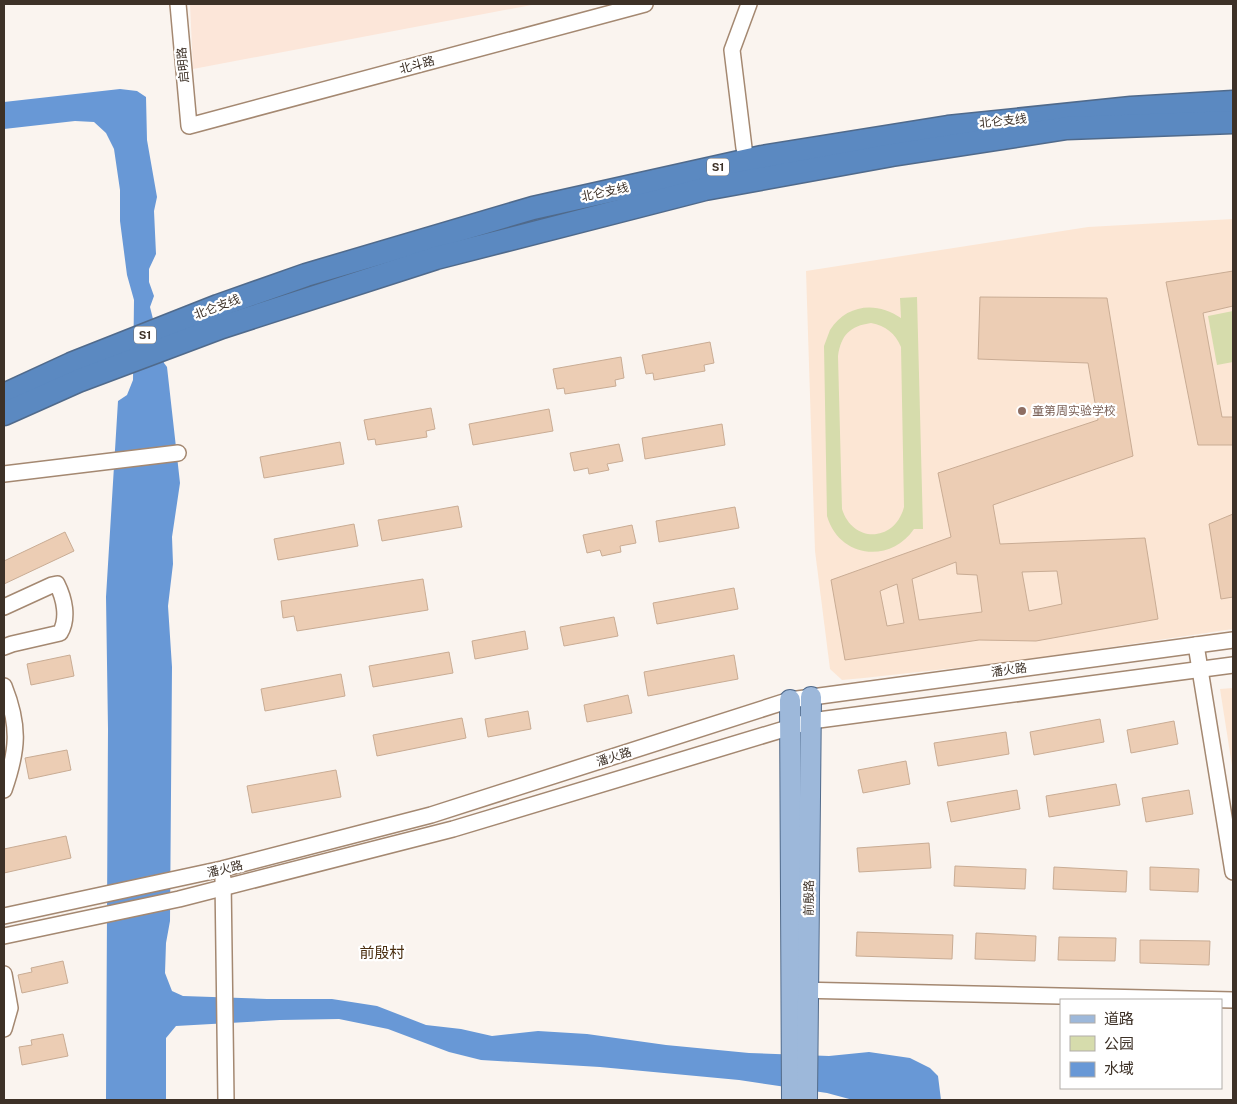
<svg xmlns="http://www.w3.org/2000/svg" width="1237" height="1104" font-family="'Public Sans','Noto Sans SC',sans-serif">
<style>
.industrial{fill:#fce6d9}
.built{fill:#fce6d4}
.green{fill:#d6dcac;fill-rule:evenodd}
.water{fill:#6898d6}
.building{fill:#eccdb4;stroke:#c9ac94;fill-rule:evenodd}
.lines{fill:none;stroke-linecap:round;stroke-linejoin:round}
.minor-casing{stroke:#a48871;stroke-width:18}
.major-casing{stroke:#506a8b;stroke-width:22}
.highway-casing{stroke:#506a8b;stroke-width:25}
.minor{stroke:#fff;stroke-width:15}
.major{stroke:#9db8da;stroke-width:20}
.highway{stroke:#5b89c1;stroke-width:22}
.education-dot{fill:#8d6e63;stroke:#fff;stroke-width:2}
.labels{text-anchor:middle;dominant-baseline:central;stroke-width:4.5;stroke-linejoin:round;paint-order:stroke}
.shield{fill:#fff;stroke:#776f68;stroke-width:1}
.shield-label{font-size:11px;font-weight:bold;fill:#3d3127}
.street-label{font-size:12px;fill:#3d3127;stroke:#fff}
.education-label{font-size:12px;fill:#785e54;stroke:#fff;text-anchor:start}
.quarter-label{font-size:15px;fill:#4b2f10;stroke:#fff}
</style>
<rect width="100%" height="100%" fill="#faf4ef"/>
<path class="industrial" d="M190 4H537L193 69Z"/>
<g class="built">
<path d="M1233 219V629L1009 662 864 678 842 680 830 669 815 551 806 271 1088 227Z"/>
<path d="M1233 688V772L1220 689Z"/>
</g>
<g class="green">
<path d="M917 297 923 529H914C890 564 839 558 827 516L824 346C826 341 828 335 830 330 846 304 877 301 901 318L900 298ZM871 323C886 326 895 333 901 347L904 507C895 542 853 544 842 509L838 356C841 335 850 326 871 323Z"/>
<path d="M1233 311V362L1217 365 1208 316Z"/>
</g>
<path class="water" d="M120 89 137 91 146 97 147 140 157 197 154 211 156 254 149 269V282L154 296 150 307 164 363 167 367 180 483 172 537 173 564 168 606 172 667 170 921 166 943 165 973 172 991 183 996 267 999H332L377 1006 426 1025 461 1029 492 1036 538 1031 587 1034 666 1045 749 1053 829 1056 869 1052 910 1058 930 1068 938 1076 941 1100H853L827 1093 739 1080 600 1067 481 1060 449 1052 388 1029 339 1019 280 1020 176 1026 166 1038V1100H106L108 729 106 597 118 401 127 395 133 380 134 300 127 275 120 221V190L114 149 106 133 94 122 75 121 4 129V102Z"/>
<g class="building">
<path d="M1233 271V306L1203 313 1222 417H1233V445H1198L1166 282Z"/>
<path d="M980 297 1107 298 1133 456 993 505 1000 544 1145 538 1158 619 1036 641 979 640 845 660 831 580 951 537 938 473 1098 420 1088 363 978 359ZM956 562 957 574 977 575 982 612 919 620 912 579ZM1057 571 1062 604 1029 611 1022 572ZM897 584 904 623 887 626 880 591Z"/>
<path d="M710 342 714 363 704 365 705 371 654 380 653 373 646 374 642 355Z"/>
<path d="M621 357 624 378 615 380 616 386 565 394 564 388 557 389 553 369Z"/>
<path d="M431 408 435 429 426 431 427 437 376 445 375 439 368 440 364 420Z"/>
<path d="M549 409 553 431 473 445 469 424Z"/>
<path d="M722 424 725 445 645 459 642 438Z"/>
<path d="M340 442 344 464 264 478 260 457Z"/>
<path d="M619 444 623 461 607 464 609 470 589 474 588 468 574 471 570 453Z"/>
<path d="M458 506 462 527 382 541 378 520Z"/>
<path d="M735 507 739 528 659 542 656 521Z"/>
<path d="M1233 514V597L1221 599 1209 524Z"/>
<path d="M354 524 358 546 278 560 274 539Z"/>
<path d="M632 525 636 543 620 546 621 552 602 556 600 550 587 553 583 535Z"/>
<path d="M65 532 74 551 4 584V561Z"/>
<path d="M423 579 428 610 297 631 294 616 283 618 281 601Z"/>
<path d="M734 588 738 609 657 624 653 603Z"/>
<path d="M614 617 618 636 564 646 560 627Z"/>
<path d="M525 631 528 649 475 659 472 641Z"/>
<path d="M449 652 453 673 373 687 369 666Z"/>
<path d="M70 655 74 676 31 685 27 664Z"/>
<path d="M734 655 738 679 648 696 644 672Z"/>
<path d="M341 674 345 696 265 711 261 689Z"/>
<path d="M628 695 632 713 587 722 584 705Z"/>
<path d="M528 711 531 729 488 737 485 719Z"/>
<path d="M462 718 466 738 377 756 373 735Z"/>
<path d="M1100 719 1104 742 1034 755 1030 732Z"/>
<path d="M1174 721 1178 744 1131 753 1127 730Z"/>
<path d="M1006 732 1009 754 938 766 934 743Z"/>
<path d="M67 750 71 770 29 779 25 758Z"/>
<path d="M906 761 910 784 863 793 858 770Z"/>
<path d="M336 770 341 797 252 813 247 786Z"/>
<path d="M1116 784 1120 805 1049 817 1046 796Z"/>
<path d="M1017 790 1020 809 951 822 947 802Z"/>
<path d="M1189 790 1193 814 1146 822 1142 798Z"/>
<path d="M66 836 71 858 4 873V849Z"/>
<path d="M929 843 931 868 859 872 857 848Z"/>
<path d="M955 866 1026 869 1025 889 954 886Z"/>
<path d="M1054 867 1127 871 1126 892 1053 889Z"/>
<path d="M1150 867 1199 869 1198 892 1150 890Z"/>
<path d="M857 932 953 935 952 959 856 956Z"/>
<path d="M976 933 1036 936 1035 961 975 959Z"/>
<path d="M1059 937 1116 938 1115 961 1058 960Z"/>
<path d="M1140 940 1210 941 1209 965 1140 963Z"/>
<path d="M63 961 68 983 22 993 18 975 32 972 31 968Z"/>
<path d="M63 1034 68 1056 22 1065 19 1047 32 1045 31 1040Z"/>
</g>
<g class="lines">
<defs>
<g id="minor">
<path d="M178 4 189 126 645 4"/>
<path d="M744 148 732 50 749 4"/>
<path d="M4 474 178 453"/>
<path d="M4 607 52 585 57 584C64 598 69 618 60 633L12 644 4 647"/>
<path d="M1196 645 1233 872"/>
<path d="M4 686C20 726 18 750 4 790"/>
<path d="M223 878 226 1100"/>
<path d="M4 916 222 869 431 815 790 700 1233 640"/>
<path d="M4 936 179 899 453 829 811 721 1233 665"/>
<path d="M4 974 10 1008 4 1029"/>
<path d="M797 990 1233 1000"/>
</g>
<g id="major">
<path d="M790 700 792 1100"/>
<path d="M807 1100 811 697"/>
</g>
<g id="highway">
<path d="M4 395 71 364 218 306 306 275 533 208 762 157 948 127 1131 108 1233 102"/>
<path d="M4 414 78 381 222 327 436 258 705 189 892 155 1067 128 1233 122"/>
</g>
</defs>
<use href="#minor" class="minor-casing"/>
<use href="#major" class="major-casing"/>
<use href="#highway" class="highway-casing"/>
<use href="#minor" class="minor"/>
<use href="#major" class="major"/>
<use href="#highway" class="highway"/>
</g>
<circle class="education-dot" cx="1022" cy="411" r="5"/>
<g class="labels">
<g class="shield">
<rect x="707" y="158.5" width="22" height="17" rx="4"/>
<rect x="134" y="326.5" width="22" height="17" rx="4"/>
</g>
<g class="shield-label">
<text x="718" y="167">S1</text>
<text x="145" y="335">S1</text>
</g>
<g class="street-label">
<text transform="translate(183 65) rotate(-95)">启明路</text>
<text transform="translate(417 65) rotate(-15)">北斗路</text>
<text transform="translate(1003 121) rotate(-6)">北仑支线</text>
<text transform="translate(605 192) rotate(-12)">北仑支线</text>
<text transform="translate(217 307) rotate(-21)">北仑支线</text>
<text transform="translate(1009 670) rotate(-8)">潘火路</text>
<text transform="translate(614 757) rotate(-18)">潘火路</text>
<text transform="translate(225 869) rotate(-13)">潘火路</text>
<text transform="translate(809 898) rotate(-89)">前殷路</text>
</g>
<g class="education-label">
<text x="1032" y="411">童第周实验学校</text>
</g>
<g class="quarter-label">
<text x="382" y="952">前殷村</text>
</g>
</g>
<rect width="1237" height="1104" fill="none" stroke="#3d3127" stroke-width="10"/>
<rect x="1060" y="999" width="162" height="90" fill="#ffffff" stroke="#b1ada9"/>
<rect x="1070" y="1015" width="25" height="8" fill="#9db8da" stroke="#b1ada9"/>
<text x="1104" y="1024" font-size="15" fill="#3d3127">道路</text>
<rect x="1070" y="1036" width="25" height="15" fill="#d6dcac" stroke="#b1ada9"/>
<text x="1104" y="1049" font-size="15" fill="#3d3127">公园</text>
<rect x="1070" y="1062" width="25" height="15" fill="#6898d6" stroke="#b1ada9"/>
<text x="1104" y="1074" font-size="15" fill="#3d3127">水域</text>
</svg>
